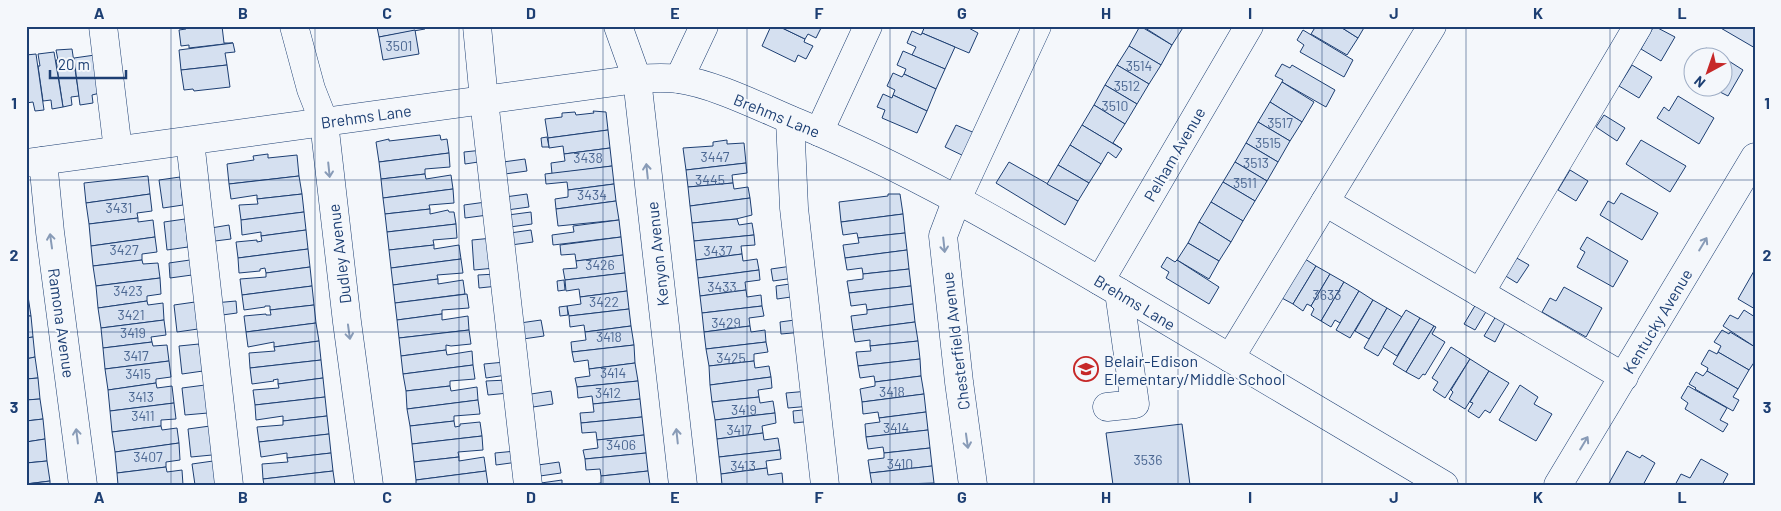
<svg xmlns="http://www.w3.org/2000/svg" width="1781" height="511" font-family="Barlow,sans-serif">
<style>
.building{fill:#d5e0f0;stroke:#1d3f73}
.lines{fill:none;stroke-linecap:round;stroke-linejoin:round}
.minor-casing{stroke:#1d3f73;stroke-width:29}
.minor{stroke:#f4f7fb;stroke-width:28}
.oneway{stroke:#889bb7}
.grid{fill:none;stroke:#1d3f73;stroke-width:1;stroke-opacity:0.55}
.labels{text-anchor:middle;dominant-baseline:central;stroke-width:4;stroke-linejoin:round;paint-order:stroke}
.number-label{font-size:14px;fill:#4b6792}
.street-label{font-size:16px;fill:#1d3f73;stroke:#f4f7fb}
.poi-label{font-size:16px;fill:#1d3f73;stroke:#f4f7fb;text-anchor:start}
.neatline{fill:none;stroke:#1d3f73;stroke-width:2}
.grid-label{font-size:16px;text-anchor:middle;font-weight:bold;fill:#1d3f73}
</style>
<rect width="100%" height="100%" fill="#f4f7fb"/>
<g class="building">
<path d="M222 26 224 43H233L189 48V45L181 46 179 30 186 29V27L190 26Z"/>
<path d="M368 26H424L425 29 379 37 377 27 369 28Z"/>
<path d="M771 26H778L805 39 804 42 813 46 806 59 798 55 795 62 762 46Z"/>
<path d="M778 26H822L816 38 808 34 805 39Z"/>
<path d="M925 26H965L978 33 969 53 922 33Z"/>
<path d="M1140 26 1172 45 1161 65 1129 46Z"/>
<path d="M1142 26H1184L1172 45Z"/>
<path d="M1316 26H1339L1358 38 1347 55 1311 34Z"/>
<path d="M1339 26H1365L1358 38Z"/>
<path d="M1654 26 1675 37 1661 61 1641 49Z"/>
<path d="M1755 26V48L1719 27V26Z"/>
<path d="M415 30 419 54 383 60 379 37Z"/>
<path d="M1303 30 1353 60 1344 77 1300 52 1304 45 1297 40Z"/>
<path d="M912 31 921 35 922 33 955 47 945 69 912 55 916 47 907 43Z"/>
<path d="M233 43 235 52 225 53 227 65 181 70 179 50Z"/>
<path d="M1129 46 1161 65 1149 84 1117 65Z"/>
<path d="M1706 48 1722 58H1694V77L1686 70 1696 53 1701 56Z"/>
<path d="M72 49 79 96 71 97 72 105 63 107 56 60H58L56 50Z"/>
<path d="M903 51 945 69 936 89 904 74 906 69 897 65Z"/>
<path d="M54 52 63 107 52 109 51 100 43 101 38 66H40L38 54Z"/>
<path d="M36 54 44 110 35 111 33 102 26 103V55Z"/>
<path d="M95 55 100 93 92 95 93 103 80 105 74 58Z"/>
<path d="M1724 58 1743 70 1728 96 1712 88H1724Z"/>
<path d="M1282 64 1290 68 1292 65 1335 90 1326 107 1282 82 1283 80 1275 76Z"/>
<path d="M227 65 230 87 194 91 193 89 184 90 181 70Z"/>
<path d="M1117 65 1149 84 1137 104 1105 85Z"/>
<path d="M1632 65 1652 77 1639 98 1619 86Z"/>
<path d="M893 73 902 77 904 74 936 89 927 111 893 95 895 90 887 86Z"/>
<path d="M1282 82 1314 102 1302 122 1270 102Z"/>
<path d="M1105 85 1137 104 1125 124 1094 105Z"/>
<path d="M883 94 892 98 893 95 927 111 917 133 882 118 885 110 877 107Z"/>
<path d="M1678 96 1714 118 1699 144 1657 118 1664 107 1669 111Z"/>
<path d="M1270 102 1302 122 1290 141 1258 122Z"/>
<path d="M1094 105 1125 124 1113 143 1122 149 1082 125Z"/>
<path d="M593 111 606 112 608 130 548 138 545 119 562 117V113L575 112 576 115 594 113Z"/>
<path d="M1604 115 1625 128 1617 141 1596 127Z"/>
<path d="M1258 122 1290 141 1278 162 1246 143Z"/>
<path d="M956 125 977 134 966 157 945 147Z"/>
<path d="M1082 125 1122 149 1116 158 1108 152 1101 164 1070 145Z"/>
<path d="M608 130 610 148 564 154 563 146 549 148 548 138Z"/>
<path d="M440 135 441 140 447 139 449 153 379 162 376 142 389 139V141Z"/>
<path d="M547 137 549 147H542L541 138Z"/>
<path d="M727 140V144L744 143 746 163 686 170 683 148 713 146V142Z"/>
<path d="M1641 140 1686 166 1670 192 1626 164Z"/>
<path d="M1246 143 1278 162 1267 181 1235 162Z"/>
<path d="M1070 145 1101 164 1089 183 1058 165Z"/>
<path d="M610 148 612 166 552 174 551 163 565 161 564 154Z"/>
<path d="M483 150 485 161 465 164 464 152Z"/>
<path d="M449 153 450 167 425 169V174L381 179 379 162Z"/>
<path d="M268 154V158L297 155 299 176 229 184 227 164 254 160 253 156Z"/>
<path d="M525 159 527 171 505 174 503 162Z"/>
<path d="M1009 162 1078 201 1065 225 996 183Z"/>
<path d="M1235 162 1267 181 1255 201 1223 182Z"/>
<path d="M746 163 747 173 732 175 733 183 688 187 686 170Z"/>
<path d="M1058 165 1089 183 1078 201 1047 184Z"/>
<path d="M612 166 614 184 568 190 567 182 546 184 545 174Z"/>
<path d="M1570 170 1588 181 1576 201 1558 190Z"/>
<path d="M425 174 426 179 451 175 453 189 383 198 381 179Z"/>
<path d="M148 176 150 194 86 203 84 183Z"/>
<path d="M299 176 302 194 257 199V195L231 199 229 184Z"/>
<path d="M180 177 183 205 163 208 159 180Z"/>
<path d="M1223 182 1255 201 1243 221 1211 202Z"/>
<path d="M733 183 734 189 748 187 750 198 690 206 688 187Z"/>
<path d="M614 184 616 201 556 209 555 199 568 197V190Z"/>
<path d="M453 189 454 203 429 205 430 209 385 214 383 198Z"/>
<path d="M1621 193 1658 213 1642 240 1600 215 1608 201 1614 204Z"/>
<path d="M150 194 152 211 137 213 138 218 89 224 86 203Z"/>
<path d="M302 194 304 212 241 220 239 205 258 204 257 199Z"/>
<path d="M527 194 529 207 507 210 505 197Z"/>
<path d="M888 194H900L903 214 841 222 839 202 888 196Z"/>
<path d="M750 198 752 215 736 219 692 223 690 206Z"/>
<path d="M616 201 619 220 558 226 556 209Z"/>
<path d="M486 202 488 215 465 218 464 205Z"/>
<path d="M1211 202 1243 221 1231 242 1199 222Z"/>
<path d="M430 209V214L448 210 449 212H454L456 224 387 232 385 214Z"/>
<path d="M304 212 306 230 261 236V232L242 235 241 220Z"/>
<path d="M531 212 532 224 510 227 508 215Z"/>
<path d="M903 214 905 233 858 238 857 233 843 235 841 222Z"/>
<path d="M138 218V222L153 220 155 237 91 246 89 224Z"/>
<path d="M185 219 188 247 167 250 164 222Z"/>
<path d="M737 219 739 225 752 223 754 235 694 241 692 223Z"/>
<path d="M619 220 621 237 553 245 552 235 574 232 573 226Z"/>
<path d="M1199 222 1231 242 1219 261 1188 243Z"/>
<path d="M456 224 457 238 433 240 434 245 389 250 387 232Z"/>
<path d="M229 225 231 239 207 242 205 229Z"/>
<path d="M306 230 308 249 238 258 236 242 257 240V242L262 241 261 236Z"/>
<path d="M531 230 533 242 511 245 510 233Z"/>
<path d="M905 233 907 250 845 258 843 245 859 243 858 238Z"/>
<path d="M754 235 755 245 741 246 742 254 696 260 694 241Z"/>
<path d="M155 237 157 252 142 254V260L93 266 91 246Z"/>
<path d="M621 237 623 255 576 261 575 254 561 255 560 245Z"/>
<path d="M1587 237 1628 261 1613 287 1577 267 1585 252 1580 249Z"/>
<path d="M493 238 495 268 474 270 472 240Z"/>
<path d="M1188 243 1219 261 1209 279 1177 260Z"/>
<path d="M434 245V249L459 245 461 259 391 268 389 250Z"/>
<path d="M308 249 310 267 266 273 265 268 260 269V271L239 273 238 258Z"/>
<path d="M907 250 909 269 863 274 862 268 847 270 845 258Z"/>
<path d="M742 254 743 261 757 259 759 270 698 278 696 260Z"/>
<path d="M623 255 625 273 565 280 563 269 577 268 576 261Z"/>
<path d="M1167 257 1175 262 1177 260 1219 287 1209 304 1166 278 1169 272 1161 267Z"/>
<path d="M1302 257 1316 266 1293 304 1280 297Z"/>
<path d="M1515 257 1529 265 1517 283 1504 275Z"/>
<path d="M461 259 463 273 437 275 438 279 393 285 391 268Z"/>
<path d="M142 260 143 264 158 263 160 278 96 286 93 266Z"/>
<path d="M190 260 192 275 170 278 169 263Z"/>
<path d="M792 266 794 278 773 281 771 269Z"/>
<path d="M1316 266 1330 274 1311 306 1307 304 1303 311 1293 304Z"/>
<path d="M310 267 312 286 242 295 240 279 266 277V273Z"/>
<path d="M909 269 911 286 849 293 847 281 863 279V274Z"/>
<path d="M759 270 760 280 745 282 746 290 700 296 698 278Z"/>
<path d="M1754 271 1755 272V309L1738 299Z"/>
<path d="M625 273 627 291 580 297 579 289 566 291 565 280Z"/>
<path d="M497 274 498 286 479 288 478 275Z"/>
<path d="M1330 274 1344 282 1321 321 1311 315 1314 309 1311 306Z"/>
<path d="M160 278 161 294 147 296V301L98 308 96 286Z"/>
<path d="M438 279V284L463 280 465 294 395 303 393 285Z"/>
<path d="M564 280 565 290 558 291 557 281Z"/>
<path d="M1344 282 1359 291 1340 323 1335 320 1331 327 1321 321Z"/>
<path d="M797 283 798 296 777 299 776 286Z"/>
<path d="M312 286 314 305 270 310V306H265V307L244 310 242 295Z"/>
<path d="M911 286 913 304 867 310 866 304 851 306 849 293Z"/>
<path d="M1564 287 1602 308 1586 337 1542 312 1550 298 1556 301Z"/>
<path d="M746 290 747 297 761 295 762 306 702 313 700 296Z"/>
<path d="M627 291 629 309 569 316 567 306 581 304 580 297Z"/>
<path d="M1359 291 1373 300 1350 338 1336 330Z"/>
<path d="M467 294 469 308 442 310V314L397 320 395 303Z"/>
<path d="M28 296 31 316H26V297Z"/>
<path d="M1373 300 1387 308 1369 339 1355 331Z"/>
<path d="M147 301 148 305 163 303 164 320 101 328 98 308Z"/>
<path d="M236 301 237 313 215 316 214 303Z"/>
<path d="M195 302 198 329 177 332 174 305Z"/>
<path d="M913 304 915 322 853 330 851 316 867 314V310Z"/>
<path d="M1476 304 1487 310 1475 330 1464 324Z"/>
<path d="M314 305 316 323 246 332 244 316 266 314V315H271L270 310Z"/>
<path d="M567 306 568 315 560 316 559 307Z"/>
<path d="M762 306 764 316 749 318 750 326 704 332 702 313Z"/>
<path d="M1387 308 1402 317 1378 356 1364 348Z"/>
<path d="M629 309 631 326 585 332 584 325 570 327 569 316Z"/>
<path d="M1406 310 1420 318 1397 356 1383 347Z"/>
<path d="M1744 310 1755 317V347L1723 326 1730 315 1738 319Z"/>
<path d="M442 314V320L468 316 469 330 399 338 397 320Z"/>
<path d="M26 316H31L33 337 26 338Z"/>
<path d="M1496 316 1506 321 1495 342 1484 336Z"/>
<path d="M1420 318 1434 326 1406 372 1393 364Z"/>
<path d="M802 319 803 332 781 334 780 322Z"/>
<path d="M164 320 166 335 151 337 152 342 103 348 101 328Z"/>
<path d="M541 320 544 336 523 339 520 323Z"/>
<path d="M915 322 918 341 870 346V340L855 342 853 330Z"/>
<path d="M316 323 319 341 274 347V342L248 347 246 332Z"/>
<path d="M631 326 634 345 572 352 571 342 586 340 585 332Z"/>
<path d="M750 326 751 332 765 330 766 342 706 349 704 332Z"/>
<path d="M1434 326 1436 327 1432 334 1445 342 1425 375 1423 374 1419 379 1406 372Z"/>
<path d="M469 330 471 344 451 346 446 345V350L401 356 399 338Z"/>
<path d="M1722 330 1729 334 1730 332 1755 347V361L1749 370 1718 352 1721 346 1714 342Z"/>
<path d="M33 337 35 357 26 359V338Z"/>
<path d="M319 341 321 360 250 368 249 353 275 351 274 347Z"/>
<path d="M918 341 920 359 858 366 856 352 871 351 870 346Z"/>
<path d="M152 342 153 346 167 345 169 361 105 369 103 348Z"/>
<path d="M766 342 768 352 754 354V361L709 366 706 349Z"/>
<path d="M199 344 203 371 182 374 179 346Z"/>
<path d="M634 345 635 363 589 369 588 360 574 362 572 352Z"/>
<path d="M1451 347 1470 359 1445 398 1433 390 1438 382 1432 378Z"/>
<path d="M446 350 447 355 472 351 473 365 403 374 401 356Z"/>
<path d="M1709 350 1717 354 1718 352 1749 370 1738 389 1707 371 1708 368 1701 364Z"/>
<path d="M35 357 38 378 26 379V359Z"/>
<path d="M920 359 921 376 875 382 874 376 860 378 858 366Z"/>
<path d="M1470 359 1489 371 1465 409 1449 399 1453 392 1451 390Z"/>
<path d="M321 360 323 378 278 384V379L273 380 274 381 252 384 250 368Z"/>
<path d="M169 361 171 377 156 379V383L108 390 105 369Z"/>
<path d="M754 361 755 368 769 366 771 377 710 385 709 366Z"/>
<path d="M505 362 507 375 486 378 484 364Z"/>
<path d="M635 363 638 381 577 387 575 378 590 376 589 369Z"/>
<path d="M473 365 475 379 450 381V386L406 391 403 374Z"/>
<path d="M1489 371 1509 383 1490 413 1485 410 1479 418 1468 411 1473 403 1470 402Z"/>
<path d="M1707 371 1738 389 1733 397 1739 400 1733 411 1695 389 1696 388 1689 384 1696 372 1703 376Z"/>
<path d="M921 376 924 394 862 402 860 389 875 386V382Z"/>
<path d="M771 377 772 388 758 390 759 397 712 402 710 385Z"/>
<path d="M38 378 40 399 26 400V379Z"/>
<path d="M323 378 325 397 255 405 253 390 279 388 278 384Z"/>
<path d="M508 380 509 393 488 395 486 381Z"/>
<path d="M638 381 640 399 593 404 592 396 578 398 577 387Z"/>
<path d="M156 383 157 388 172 386 174 403 110 411 108 390Z"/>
<path d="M205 385 208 413 185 415 182 388Z"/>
<path d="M1520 385 1538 397 1534 404 1552 414 1536 441 1499 420Z"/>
<path d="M450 386 451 391 477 387 478 400 407 409 406 391Z"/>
<path d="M1688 386 1727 408 1720 420 1728 424 1723 432 1685 409 1688 403 1681 398Z"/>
<path d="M551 391 553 404 533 407 531 394Z"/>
<path d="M809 391 811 406 788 408 786 393Z"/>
<path d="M924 394 926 412 879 418 878 412 863 414 862 402Z"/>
<path d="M325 397 327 416 283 421V416L256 420 255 405Z"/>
<path d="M759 397 760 403 773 401 775 413 715 420 712 402Z"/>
<path d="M40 399 43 419 26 421V400Z"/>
<path d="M640 399 642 417 581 423 580 413 594 412 593 404Z"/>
<path d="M478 400 480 414 454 416V421L410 426 407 409Z"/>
<path d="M174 403 176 419 161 420V426L112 432 110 411Z"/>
<path d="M812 409 813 421 794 423 793 411Z"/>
<path d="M926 412 928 430 866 437 865 424 880 422 879 418Z"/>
<path d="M775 413 776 423 762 426 763 433 717 439 715 420Z"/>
<path d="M327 416 329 434 259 442 257 427 283 425V421Z"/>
<path d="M642 417 644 435 597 440 596 432 582 433 581 423Z"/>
<path d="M43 419 45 439 26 442V421Z"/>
<path d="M454 421 455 427 460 426V424L480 422 482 436 412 444 410 426Z"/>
<path d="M1182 424 1190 485H1113L1106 433Z"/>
<path d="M161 426 162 430 177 428 179 443 115 452 112 432Z"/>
<path d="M210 426 212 455 191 457 188 429Z"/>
<path d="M928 430 930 448 884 453 883 447 868 449 866 437Z"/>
<path d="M763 433 764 440 778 438 780 450 719 457 717 439Z"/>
<path d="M329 434 331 453 287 458V453L261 457 259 442Z"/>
<path d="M644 435 646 453 585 459 583 450 598 448 597 440Z"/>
<path d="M482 436 483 450 458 452 459 457 414 462 412 444Z"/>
<path d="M45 439 47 461 26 463V442Z"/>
<path d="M179 443 180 460 166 462V467L117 473 115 452Z"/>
<path d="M930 448 932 466 870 473 868 460 884 458V453Z"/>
<path d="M780 450 781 459 766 461 767 468 721 474 719 457Z"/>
<path d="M516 451 518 462 496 465 495 453Z"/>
<path d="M1627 451 1640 458 1642 455 1655 463 1643 485H1608Z"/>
<path d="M331 453 333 471 263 479 262 464 288 462 287 458Z"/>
<path d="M646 453 648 471 601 476 600 469 586 470 585 459Z"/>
<path d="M459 457V461L484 457 486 471 416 480 414 462Z"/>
<path d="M1701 459 1728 474 1722 485H1675L1681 474 1690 478Z"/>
<path d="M47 461 50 481 26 484V463Z"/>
<path d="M213 461 216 485H195L192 464Z"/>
<path d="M559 462 561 473 540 476 538 465Z"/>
<path d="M932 466 934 483 872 485 870 473Z"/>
<path d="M166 467 167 472 182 470 183 485H118L117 473Z"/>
<path d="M767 468 768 475 782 473 783 484 722 485 721 474Z"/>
<path d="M333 471 335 485H264L263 479Z"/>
<path d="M486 471 488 485H416V480Z"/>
<path d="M648 471 650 485H588L601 483V476Z"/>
<path d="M562 480V485H541V483Z"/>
<path d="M50 481V485H26V484Z"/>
</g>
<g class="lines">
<defs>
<g id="minor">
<path d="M103 26 118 150"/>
<path d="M294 26 311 89 324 122 347 322 369 485"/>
<path d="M477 26 484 100 528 485"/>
<path d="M618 26 637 79 683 485"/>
<path d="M679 79 704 26"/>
<path d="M790 120 794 208 825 485"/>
<path d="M819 132 868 26"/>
<path d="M190 141 229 485"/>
<path d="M43 161 50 232 83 485"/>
<path d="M26 163 637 79C651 78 664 77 678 79 715 84 762 108 798 123 914 171 1021 235 1129 298 1234 360 1339 423 1444 485"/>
<path d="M1325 202 1624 377"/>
<path d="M1100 281 1249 26"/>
<path d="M1480 293 1638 26"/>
<path d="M1230 358 1432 26"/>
<path d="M1107 407 1135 404 1119 292"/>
<path d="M973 485 959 382 943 236 957 199 1037 26"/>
<path d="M1558 485 1755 157"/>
</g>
</defs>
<use href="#minor" class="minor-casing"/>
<use href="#minor" class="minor"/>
</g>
<defs><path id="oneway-shaft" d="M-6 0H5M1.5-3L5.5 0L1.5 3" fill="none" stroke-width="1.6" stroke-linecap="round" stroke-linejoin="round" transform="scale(1.25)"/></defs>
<g class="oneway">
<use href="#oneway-shaft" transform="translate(329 170) rotate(84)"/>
<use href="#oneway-shaft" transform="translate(647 171) rotate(-96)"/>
<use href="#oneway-shaft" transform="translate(51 241) rotate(-98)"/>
<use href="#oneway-shaft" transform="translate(1703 244) rotate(-59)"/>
<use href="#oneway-shaft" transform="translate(944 245) rotate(84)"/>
<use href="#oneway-shaft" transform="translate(349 332) rotate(82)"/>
<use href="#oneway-shaft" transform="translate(77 436) rotate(-97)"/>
<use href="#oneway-shaft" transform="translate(677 436) rotate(-96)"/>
<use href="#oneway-shaft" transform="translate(967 441) rotate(82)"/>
<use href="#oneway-shaft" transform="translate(1584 443) rotate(-59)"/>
</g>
<path class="grid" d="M171 26V485M315 26V485M459 26V485M603 26V485M747 26V485M890 26V485M1034 26V485M1178 26V485M1322 26V485M1466 26V485M1610 26V485M26 180H1755M26 332H1755"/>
<defs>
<symbol id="school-ring" viewBox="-11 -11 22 22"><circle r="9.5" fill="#f4f7fb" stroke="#c62828" stroke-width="1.5"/><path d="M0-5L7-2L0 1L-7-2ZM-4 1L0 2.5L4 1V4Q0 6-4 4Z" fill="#c62828"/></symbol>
</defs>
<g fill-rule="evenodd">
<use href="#school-ring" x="1072" y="355" width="28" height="28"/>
</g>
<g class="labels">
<g class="number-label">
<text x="399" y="45">3501</text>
<text x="1139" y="65">3514</text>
<text x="1127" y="85">3512</text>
<text x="1115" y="105">3510</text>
<text x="1280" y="122">3517</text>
<text x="1268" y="142">3515</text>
<text x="715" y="156">3447</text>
<text x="588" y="157">3438</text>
<text x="1256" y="162">3513</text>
<text x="710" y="179">3445</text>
<text x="1245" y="182">3511</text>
<text x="592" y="194">3434</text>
<text x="119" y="207">3431</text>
<text x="124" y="249">3427</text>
<text x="718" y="250">3437</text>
<text x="600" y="264">3426</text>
<text x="722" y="286">3433</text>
<text x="128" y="290">3423</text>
<text x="1327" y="294">3633</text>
<text x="604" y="301">3422</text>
<text x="131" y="314">3421</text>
<text x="726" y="322">3429</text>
<text x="133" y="332">3419</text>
<text x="609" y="336">3418</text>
<text x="136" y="355">3417</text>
<text x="731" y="357">3425</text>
<text x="613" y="372">3414</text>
<text x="138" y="373">3415</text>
<text x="892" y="391">3418</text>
<text x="608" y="392">3412</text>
<text x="141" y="396">3413</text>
<text x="744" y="409">3419</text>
<text x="143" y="415">3411</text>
<text x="896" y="427">3414</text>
<text x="739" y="429">3417</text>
<text x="621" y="444">3406</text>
<text x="148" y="456">3407</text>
<text x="1148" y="459">3536</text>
<text x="900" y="463">3410</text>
<text x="743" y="465">3413</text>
</g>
<g class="street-label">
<text transform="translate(777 115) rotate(22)">Brehms Lane</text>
<text transform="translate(366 116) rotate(-8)">Brehms Lane</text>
<text transform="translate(1174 154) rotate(-60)">Pelham Avenue</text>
<text transform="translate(339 254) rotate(-97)">Dudley Avenue</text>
<text transform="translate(657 254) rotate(-96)">Kenyon Avenue</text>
<text transform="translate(1135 302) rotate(31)">Brehms Lane</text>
<text transform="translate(1657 321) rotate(-59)">Kentucky Avenue</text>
<text transform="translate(62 323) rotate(82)">Ramona Avenue</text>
<text transform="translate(955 341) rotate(-97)">Chesterfield Avenue</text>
</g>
<g class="poi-label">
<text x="1104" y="360">Belair-Edison<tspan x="1104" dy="18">Elementary/Middle School</tspan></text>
</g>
</g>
<rect width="1781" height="511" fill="none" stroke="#f4f7fb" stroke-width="55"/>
<g transform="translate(1708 72) rotate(220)"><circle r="24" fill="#f4f7fb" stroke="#9eadc5"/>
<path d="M0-4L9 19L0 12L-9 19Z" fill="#c62828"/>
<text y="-8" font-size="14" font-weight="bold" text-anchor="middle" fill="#1d3f73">N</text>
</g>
<path d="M50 70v8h76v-8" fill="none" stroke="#1d3f73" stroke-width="2.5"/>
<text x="58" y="70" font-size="15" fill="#1d3f73" stroke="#f4f7fb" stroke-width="4" paint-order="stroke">20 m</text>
<rect x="28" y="28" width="1726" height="456" class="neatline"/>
<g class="grid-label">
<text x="99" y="19">A</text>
<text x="243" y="19">B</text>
<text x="387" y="19">C</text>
<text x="531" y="19">D</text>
<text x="675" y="19">E</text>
<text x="819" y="19">F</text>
<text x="962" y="19">G</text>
<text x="1106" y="19">H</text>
<text x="1250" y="19">I</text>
<text x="1394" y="19">J</text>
<text x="1538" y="19">K</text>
<text x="1682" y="19">L</text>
<text x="14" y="109">1</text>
<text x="1767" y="109">1</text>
<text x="14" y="261">2</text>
<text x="1767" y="261">2</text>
<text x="14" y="413">3</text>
<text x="1767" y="413">3</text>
<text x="99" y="503">A</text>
<text x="243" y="503">B</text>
<text x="387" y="503">C</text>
<text x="531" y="503">D</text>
<text x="675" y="503">E</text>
<text x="819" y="503">F</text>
<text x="962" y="503">G</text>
<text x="1106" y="503">H</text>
<text x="1250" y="503">I</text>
<text x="1394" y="503">J</text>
<text x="1538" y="503">K</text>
<text x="1682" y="503">L</text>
</g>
</svg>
